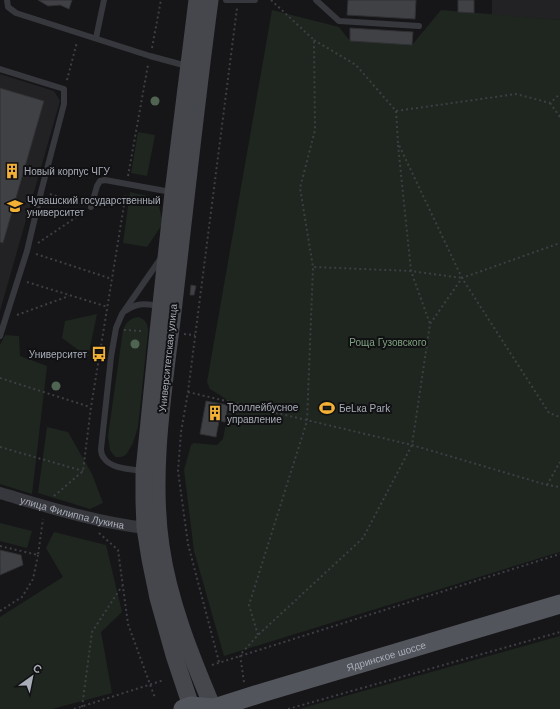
<svg xmlns="http://www.w3.org/2000/svg" width="560" height="709" font-family="Arial,sans-serif">
<style>
.built{fill:#222225}
.green{fill:#1e261f}
.building{fill:#404145;stroke:#303034}
.lines{fill:none;stroke-linecap:round;stroke-linejoin:round}
.path{stroke:#3d3f44;stroke-width:2;stroke-dasharray:2 3;stroke-linecap:butt}
.lane{stroke:#37383d;stroke-width:6}
.street{stroke:#37383d;stroke-width:12}
.secondary{stroke:#45474d;stroke-width:17}
.primary{stroke:#53555c;stroke-width:19}
.tree{fill:#506452}
.labels{text-anchor:middle;dominant-baseline:central;stroke-width:4;stroke-linejoin:round;paint-order:stroke}
.poi-label{font-size:10px;fill:#a8adb8;stroke:#111113;text-anchor:start}
.park-label{font-size:10px;fill:#7fa381;stroke:#111113}
.street-label{font-size:10px;fill:#a8adb8;stroke:#111113}
</style>
<rect width="100%" height="100%" fill="#161618"/>
<g class="built">
<path d="M492 0H560V20L492 15Z"/>
<path d="M0 74 54 91 60 101 0 311Z"/>
</g>
<g class="green">
<path d="M272 10 339 27 350 41 412 45 441 10 560 20V552L224 656 194 551 184 470 191 445 194 443 217 445 223 439 229 407 226 399 210 389 207 382Z"/>
<path d="M138 132 155 135 147 176 131 173Z"/>
<path d="M130 192 157 198 163 223 147 247 123 243Z"/>
<path d="M97 314 88 357 62 338 65 321Z"/>
<path d="M139 317C146 320 148 324 148 332L138 427 133 443 126 455 121 457H115L110 450 108 436 123 330C126 322 130 318 139 317Z"/>
<path d="M5 335 19 336 20 356 47 366 32 494 0 484V345Z"/>
<path d="M47 427 68 432 92 474 103 503 90 509 38 493Z"/>
<path d="M0 523 32 531 27 548 0 541Z"/>
<path d="M54 532 106 545 122 612 101 632 112 693 52 709H0V617L63 577 46 548Z"/>
<path d="M560 636V709H299Z"/>
</g>
<g class="building">
<path d="M38 0H72L69 9 60 5 48 6Z"/>
<path d="M348 0H416L415 19 347 15Z"/>
<path d="M458 0H474V13L458 12Z"/>
<path d="M350 28 413 32 412 45 350 41Z"/>
<path d="M0 88 44 101 3 243 0 242Z"/>
<path d="M191 285 196 286 194 295H190Z"/>
<path d="M206 401 228 405 225 422 219 421 216 437 200 434Z"/>
<path d="M0 550 21 555 23 565 0 575Z"/>
</g>
<g class="lines">
<g class="path">
<path d="M271 0 314 40 315 130 300 188 313 267 411 271 462 278"/>
<path d="M314 40 356 65 396 111 516 94 550 103 560 94"/>
<path d="M152 48 161 0"/>
<path d="M67 80 77 42"/>
<path d="M550 103 560 117"/>
<path d="M396 111 398 143 462 278 549 413 560 417"/>
<path d="M398 145 411 271 430 324"/>
<path d="M128 176 148 65"/>
<path d="M50 194 84 205"/>
<path d="M38 243 84 212"/>
<path d="M36 254 112 279"/>
<path d="M27 282 108 307"/>
<path d="M17 315 69 296"/>
<path d="M124 330 143 331"/>
<path d="M184 334 195 335"/>
<path d="M0 378 90 407"/>
<path d="M188 392 412 445 547 485 560 487"/>
<path d="M0 447 83 471"/>
<path d="M547 485 560 462"/>
<path d="M54 496 83 471 91 407 126 193"/>
<path d="M99 533 118 550 128 624 155 698"/>
<path d="M0 546 38 555 43 519"/>
<path d="M0 611 22 597 33 579 38 555"/>
<path d="M258 635 249 605 307 421 313 268"/>
<path d="M219 662 188 544 178 471 181 432 188 392 237 8"/>
<path d="M212 665 560 554"/>
<path d="M244 682 240 655 258 635 363 538 412 445 430 324 462 278 560 243"/>
<path d="M82 707 92 632 122 586"/>
<path d="M74 709 164 680"/>
<path d="M288 709 560 632"/>
</g>
<g class="lane">
<path d="M7 0 8 7 16 13 150 56 187 66"/>
<path d="M226 0H255"/>
<path d="M316 0 339 21 419 26"/>
<path d="M96 38 104 0"/>
<path d="M0 69 64 89V104L41 192 27 251 0 336"/>
<path d="M91 207 97 186 100 181 105 180 171 192"/>
<path d="M125 311C138 302 145 304 160 306"/>
<path d="M143 471C131 469 111 469 104 458 102 456 101 452 101 449L111 357 116 328 122 314 161 258"/>
</g>
<path class="street" id="s1" d="M0 493C48 507 95 522 145 528"/>
<g class="secondary">
<path d="M210 0C196 104 185 208 173 312 164 388 150 471 161 546 169 602 191 656 213 708"/>
<path d="M191 706 174 655 158 598 150 559 145 528 144 501V471L158 332 173 193 197 0"/>
</g>
<g class="primary">
<path d="M183 709 191 706 213 708"/>
<path id="s2" d="M211 709 265 692 560 604"/>
</g>
</g>
<g class="tree">
<circle cx="155" cy="101" r="4.5"/>
<circle cx="135" cy="344" r="4.5"/>
<circle cx="56" cy="386" r="4.5"/>
</g>
<defs>
<symbol id="building-bare" viewBox="-9 -9 18 18"><path d="M-4-6H4V6H1V3H-1V6H-4ZM-2.5-4.3h1.7v1.8h-1.7ZM.8-4.3h1.7v1.8H.8ZM-2.5-1h1.7V.8h-1.7ZM.8-1h1.7V.8H.8Z" fill="#f2b134" stroke="#111113" stroke-width="2.5" paint-order="stroke"/></symbol>
<symbol id="university-bare" viewBox="-9 -9 18 18"><path d="M0-5L7-2L0 1L-7-2ZM-4 1L0 2.5L4 1V4Q0 6-4 4Z" fill="#f2b134" stroke="#111113" stroke-width="2.5" paint-order="stroke"/></symbol>
<symbol id="bus-bare" viewBox="-9 -9 18 18"><path d="M-5-6H5V4H4V6H2V4H-2V6H-4V4H-5ZM-3.5-4V0h7V-4ZM-3.5 1.2v1.5H-2V1.2ZM2 1.2v1.5H3.5V1.2Z" fill="#f2b134" stroke="#111113" stroke-width="2.5" paint-order="stroke"/></symbol>
<symbol id="stadium-bare" viewBox="-9 -9 18 18"><path d="M0-5a6.5 5 0 1 0 0 10a6.5 5 0 1 0 0-10ZM-3.5-1.8h7v3.6h-7Z" fill="#f2b134" stroke="#111113" stroke-width="2.5" paint-order="stroke"/></symbol>
</defs>
<g fill-rule="evenodd">
<use href="#building-bare" x="1" y="160" width="22" height="22"/>
<use href="#university-bare" x="4" y="195" width="22" height="22"/>
<use href="#bus-bare" x="88" y="343" width="22" height="22"/>
<use href="#stadium-bare" x="316" y="397" width="22" height="22"/>
<use href="#building-bare" x="204" y="402" width="22" height="22"/>
</g>
<g class="labels">
<g class="poi-label">
<text x="24" y="171">Новый корпус ЧГУ</text>
<text x="27" y="200">Чувашский государственный<tspan x="27" dy="12">университет</tspan></text>
<text x="87" y="354" text-anchor="end">Университет</text>
<text x="227" y="407">Троллейбусное<tspan x="227" dy="12">управление</tspan></text>
<text x="339" y="408">БeLка Park</text>
</g>
<g class="park-label">
<text x="388" y="342">Роща Гузовского</text>
</g>
<g class="street-label">
<text transform="translate(168 358) rotate(-84)">Университетская улица</text>
<text stroke="none"><textPath href="#s1" startOffset="75">улица Филиппа Лукина</textPath></text>
<text stroke="none"><textPath href="#s2" startOffset="183">Ядринское шоссе</textPath></text>
</g>
</g>
<g transform="translate(32 677) rotate(33)" stroke="#111113" stroke-width="3" paint-order="stroke">
<path d="M0-3L7 15L0 10L-7 15Z" fill="#a8adb8"/>
<text y="-6" font-size="11" font-weight="bold" text-anchor="middle" fill="#a8adb8">С</text>
</g>
</svg>
